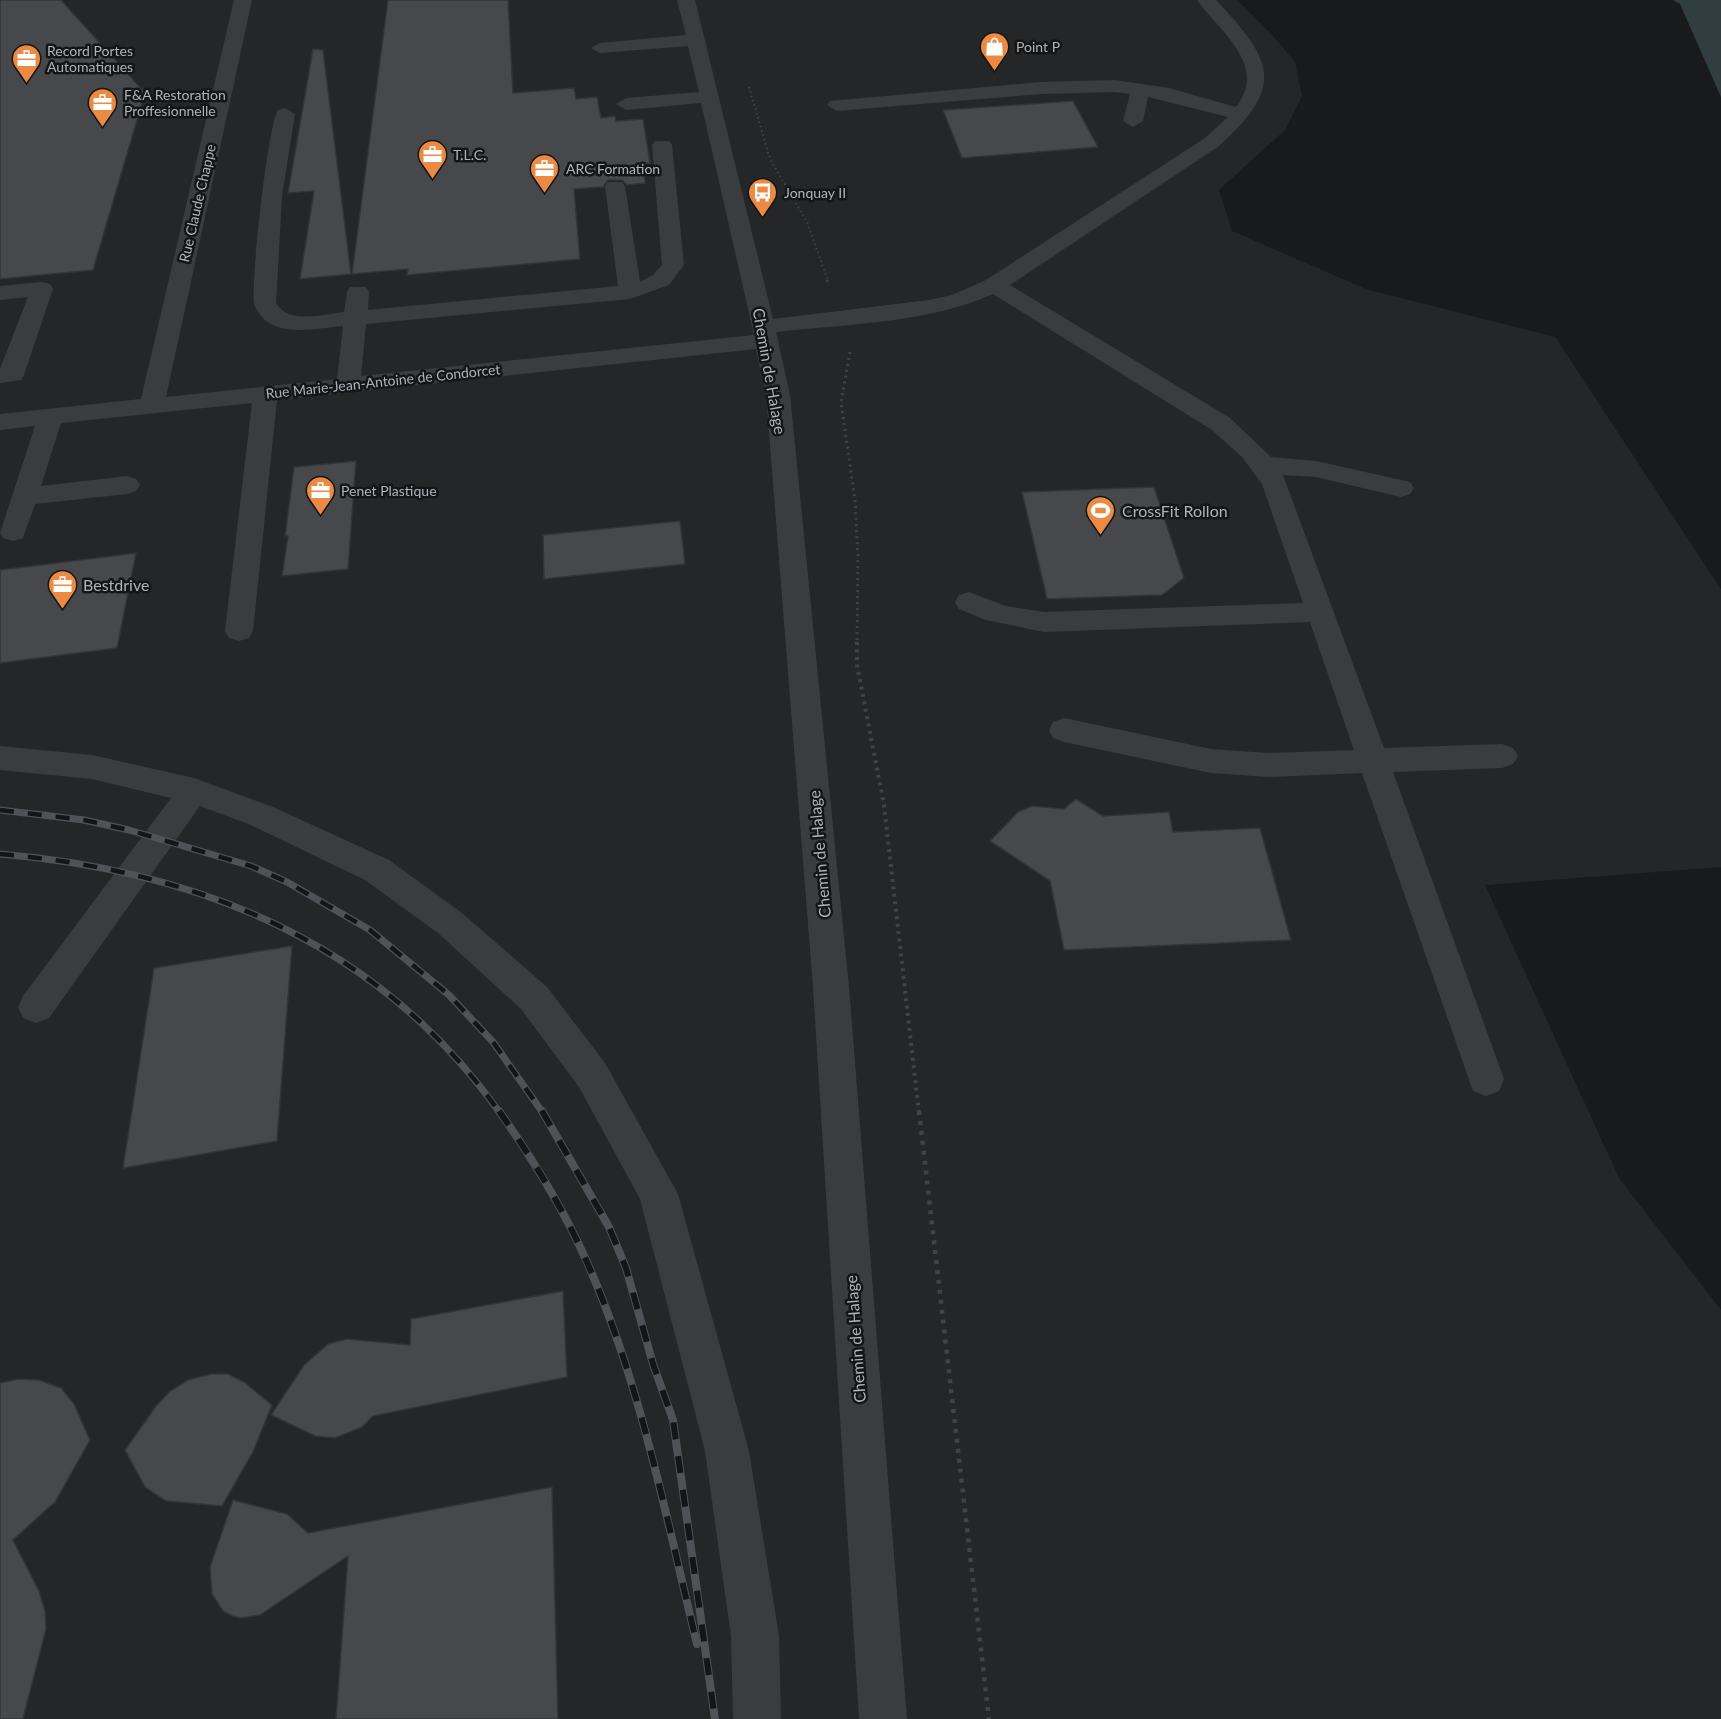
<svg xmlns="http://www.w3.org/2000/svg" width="1721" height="1719" font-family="Lato,sans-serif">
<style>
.built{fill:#252628}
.water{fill:#313e41}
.building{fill:#46484b;stroke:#333437;stroke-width:1.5}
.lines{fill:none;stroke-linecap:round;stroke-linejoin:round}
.path-far3{stroke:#404447;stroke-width:2;stroke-dasharray:1.5 3;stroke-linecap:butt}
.path-far2{stroke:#404447;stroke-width:3;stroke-dasharray:2 4;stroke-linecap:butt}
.path-far1{stroke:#404447;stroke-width:4;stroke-dasharray:3 4.5;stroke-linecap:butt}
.path{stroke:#404447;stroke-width:4.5;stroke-dasharray:4 6;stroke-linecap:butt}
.minor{fill:#3a3d40;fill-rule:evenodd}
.rail-far1-casing{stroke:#4f5357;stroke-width:7}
.rail-casing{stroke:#4f5357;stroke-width:8}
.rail-far1{stroke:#141516;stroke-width:4.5;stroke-dasharray:14;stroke-linecap:butt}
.rail{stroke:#141516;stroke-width:6;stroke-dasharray:17;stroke-linecap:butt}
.labels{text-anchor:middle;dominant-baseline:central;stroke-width:5;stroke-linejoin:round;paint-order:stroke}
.far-poi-label{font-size:14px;fill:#acb4ba;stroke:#141516;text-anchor:start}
.far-street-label{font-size:14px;fill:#acb4ba;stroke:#141516}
.street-label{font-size:16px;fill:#acb4ba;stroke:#141516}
.poi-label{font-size:16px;fill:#acb4ba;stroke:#141516;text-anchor:start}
</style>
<rect width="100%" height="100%" fill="#191a1b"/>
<path class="built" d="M0 0H1237L1273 36 1295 62 1302 96 1285 130 1219 190 1232 231 1366 289 1555 337 1721 589V867L1485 885 1619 1178 1721 1310V1719H0Z"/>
<path class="water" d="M1673 0H1721V97L1680 4Z"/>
<g class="building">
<path d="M0 0H61L145 93 93 270 0 279Z"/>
<path d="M388 0H508L513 93 574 88 576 99 597 97 601 118 615 116 616 121 643 119 650 163 643 164 645 183 627 185 622 180H608L603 187 574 189 580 259 407 275 408 269 352 274Z"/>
<path d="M313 49 323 50 351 274 300 279 314 191 288 193Z"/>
<path d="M1073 101 1098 147 962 158 943 110Z"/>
<path d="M356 461 348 569 282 576 288 536H285L294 467Z"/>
<path d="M1154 487 1184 578 1162 595 1047 599 1022 492Z"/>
<path d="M680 521 685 564 544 579 543 535Z"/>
<path d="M136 553 117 648 0 663V570Z"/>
<path d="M1076 799 1103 816 1169 812 1173 832 1260 828 1291 940 1064 950 1050 881 990 841 1018 812 1032 806 1064 809Z"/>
<path d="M292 946 277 1141 123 1168 154 968Z"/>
<path d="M563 1291 567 1377 373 1416 362 1427 335 1438 315 1436 271 1415 304 1365 328 1344 347 1339 410 1345 411 1319Z"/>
<path d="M211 1374H228L244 1382 272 1405 253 1452 222 1506 166 1501 145 1487 125 1450 156 1406 170 1391 188 1380Z"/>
<path d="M18 1379 39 1380 61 1388 74 1404 90 1440 55 1502 13 1540 39 1591 45 1611 46 1629 23 1719H0V1383Z"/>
<path d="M552 1487 558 1719H336L348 1556 260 1615 241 1618 232 1616 223 1611 212 1594 210 1567 233 1500 287 1514 308 1533Z"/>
</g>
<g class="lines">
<path class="path-far3" d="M749 87 770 159 807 222 828 281"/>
<g class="path-far2">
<path d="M827 280 829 285"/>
<path d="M850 352 841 402 855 500 858 557 857 644"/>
</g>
<path class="path-far1" d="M857 642V665L884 805 919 1113"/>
<path class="path" d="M919 1111 989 1719"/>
<g class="minor">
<path d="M234 0H252L166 397 337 379 343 326C320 328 286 336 266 321 261 316 254 308 254 302 251 279 268 125 278 110L285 108 295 114 282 196 276 303C288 325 324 314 344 312L347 292 350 287H366L369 292 368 310 618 286 605 186 608 182H622L625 186 640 282 653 275 662 265 652 145 655 141H669L672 145 684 265 669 285 630 299 366 324 361 376 754 335 701 103 626 110 616 104 626 98 699 92 688 46 600 53 591 48 600 43 686 35 677 0H695L773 319 929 300 952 295 986 280 1205 138 1228 117 1148 97 1143 121 1133 127 1123 121 1130 94 1115 92 1041 94 837 111 827 105 830 101 1041 82 1115 80 1169 88 1236 107C1269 65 1219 31 1197 0H1216C1274 61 1285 87 1219 146L1010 285 1230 418 1271 457 1316 461 1410 482 1414 488 1410 494 1401 497 1316 477 1283 475 1384 748 1502 744 1513 748 1518 756 1513 764 1502 768 1393 772 1504 1079 1499 1091 1486 1096 1473 1091 1362 773 1268 777 1211 773 1064 742 1053 738 1049 730 1053 722 1064 718 1211 749 1268 753 1354 750 1310 622 1044 632 986 620 959 609 955 602 959 595 969 592 1006 606 1044 612 1303 603 1262 484 1242 457 1212 430 993 294C929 323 846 324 776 332L790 395 849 987 907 1719H859L813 987 766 395 756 349 277 400 253 631 249 638 239 641 229 638 225 631 252 403 61 423 41 486 127 476 136 479 140 485 136 491 127 494 35 504 23 538 13 541 3 538 0 533 35 426 0 430V414L141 399Z"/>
<path d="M42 282 50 284 53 289 24 375 21 380 0 383V369L28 297 0 300V286Z"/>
<path d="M0 746 92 755 194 778 273 807 389 860 462 913 547 987 605 1063 678 1194 749 1451 779 1636 781 1719H733L731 1636 705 1451 640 1199 579 1087 521 1009 438 933 365 880 251 825 200 806 49 1018 36 1023 23 1018 18 1007 23 996 171 798 92 779 0 770Z"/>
</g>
<defs>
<g id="rail-far1">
<path d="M0 810 84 820 129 830 251 866 287 882 370 930 449 995 493 1042 543 1113"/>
<path d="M0 854C201 871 380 944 500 1113"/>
</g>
<g id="rail">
<path d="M499 1111C532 1158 563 1208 586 1260 640 1380 666 1517 697 1644"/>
<path d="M542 1111 609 1227 626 1268 653 1364 673 1420 715 1719"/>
</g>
</defs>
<use href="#rail-far1" class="rail-far1-casing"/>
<use href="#rail" class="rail-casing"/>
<use href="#rail-far1" class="rail-far1"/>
<use href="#rail" class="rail"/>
</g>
<defs>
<symbol id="shop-pin" viewBox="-11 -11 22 30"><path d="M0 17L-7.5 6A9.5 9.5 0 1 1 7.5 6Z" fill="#eb8a42" stroke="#141516"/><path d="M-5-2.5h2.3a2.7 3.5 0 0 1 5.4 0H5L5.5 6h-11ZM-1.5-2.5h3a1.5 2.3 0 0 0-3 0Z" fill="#fff"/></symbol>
<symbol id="office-pin" viewBox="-11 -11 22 30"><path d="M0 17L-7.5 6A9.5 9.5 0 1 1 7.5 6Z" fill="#eb8a42" stroke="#141516"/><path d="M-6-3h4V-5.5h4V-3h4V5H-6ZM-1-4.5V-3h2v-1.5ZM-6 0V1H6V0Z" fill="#fff"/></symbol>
<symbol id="bus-pin" viewBox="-11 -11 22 30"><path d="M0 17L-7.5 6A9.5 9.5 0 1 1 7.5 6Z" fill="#eb8a42" stroke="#141516"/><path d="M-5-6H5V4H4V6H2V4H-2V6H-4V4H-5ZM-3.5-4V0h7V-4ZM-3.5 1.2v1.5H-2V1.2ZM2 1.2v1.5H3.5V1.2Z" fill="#fff"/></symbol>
<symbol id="stadium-pin" viewBox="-11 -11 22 30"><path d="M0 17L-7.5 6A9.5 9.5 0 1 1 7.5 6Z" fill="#eb8a42" stroke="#141516"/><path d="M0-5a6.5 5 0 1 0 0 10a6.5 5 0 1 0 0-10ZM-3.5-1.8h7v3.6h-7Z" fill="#fff"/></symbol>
</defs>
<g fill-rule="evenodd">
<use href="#shop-pin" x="978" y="30" width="33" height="45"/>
<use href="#office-pin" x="10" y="42" width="33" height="45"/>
<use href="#office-pin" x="86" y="86" width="33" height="45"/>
<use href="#office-pin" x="416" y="138" width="33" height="45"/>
<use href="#office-pin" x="528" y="152" width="33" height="45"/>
<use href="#bus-pin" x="746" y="176" width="33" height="45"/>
<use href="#office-pin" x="304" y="474" width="33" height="45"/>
<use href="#stadium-pin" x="1084" y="494" width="33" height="45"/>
<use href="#office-pin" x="46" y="568" width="33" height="45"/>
</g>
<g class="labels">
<g class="far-poi-label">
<text x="1016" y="46">Point P</text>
<text x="47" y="50">Record Portes<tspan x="47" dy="16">Automatiques</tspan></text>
<text x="124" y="94">F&amp;A Restoration<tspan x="124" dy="16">Proffesionnelle</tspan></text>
<text x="453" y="154">T.L.C.</text>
<text x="566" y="168">ARC Formation</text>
<text x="784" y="192">Jonquay II</text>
<text x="341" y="490">Penet Plastique</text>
</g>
<g class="far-street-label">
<text transform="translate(197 203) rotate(-77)">Rue Claude Chappe</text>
<text transform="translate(383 381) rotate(-6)">Rue Marie-Jean-Antoine de Condorcet</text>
</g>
<g class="street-label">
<text transform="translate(770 371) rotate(80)">Chemin de Halage</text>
<text transform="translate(819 854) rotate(-95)">Chemin de Halage</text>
<text transform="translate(855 1339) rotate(-94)">Chemin de Halage</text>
</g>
<g class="poi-label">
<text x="1122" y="510">CrossFit Rollon</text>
<text x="83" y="584">Bestdrive</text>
</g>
</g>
</svg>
